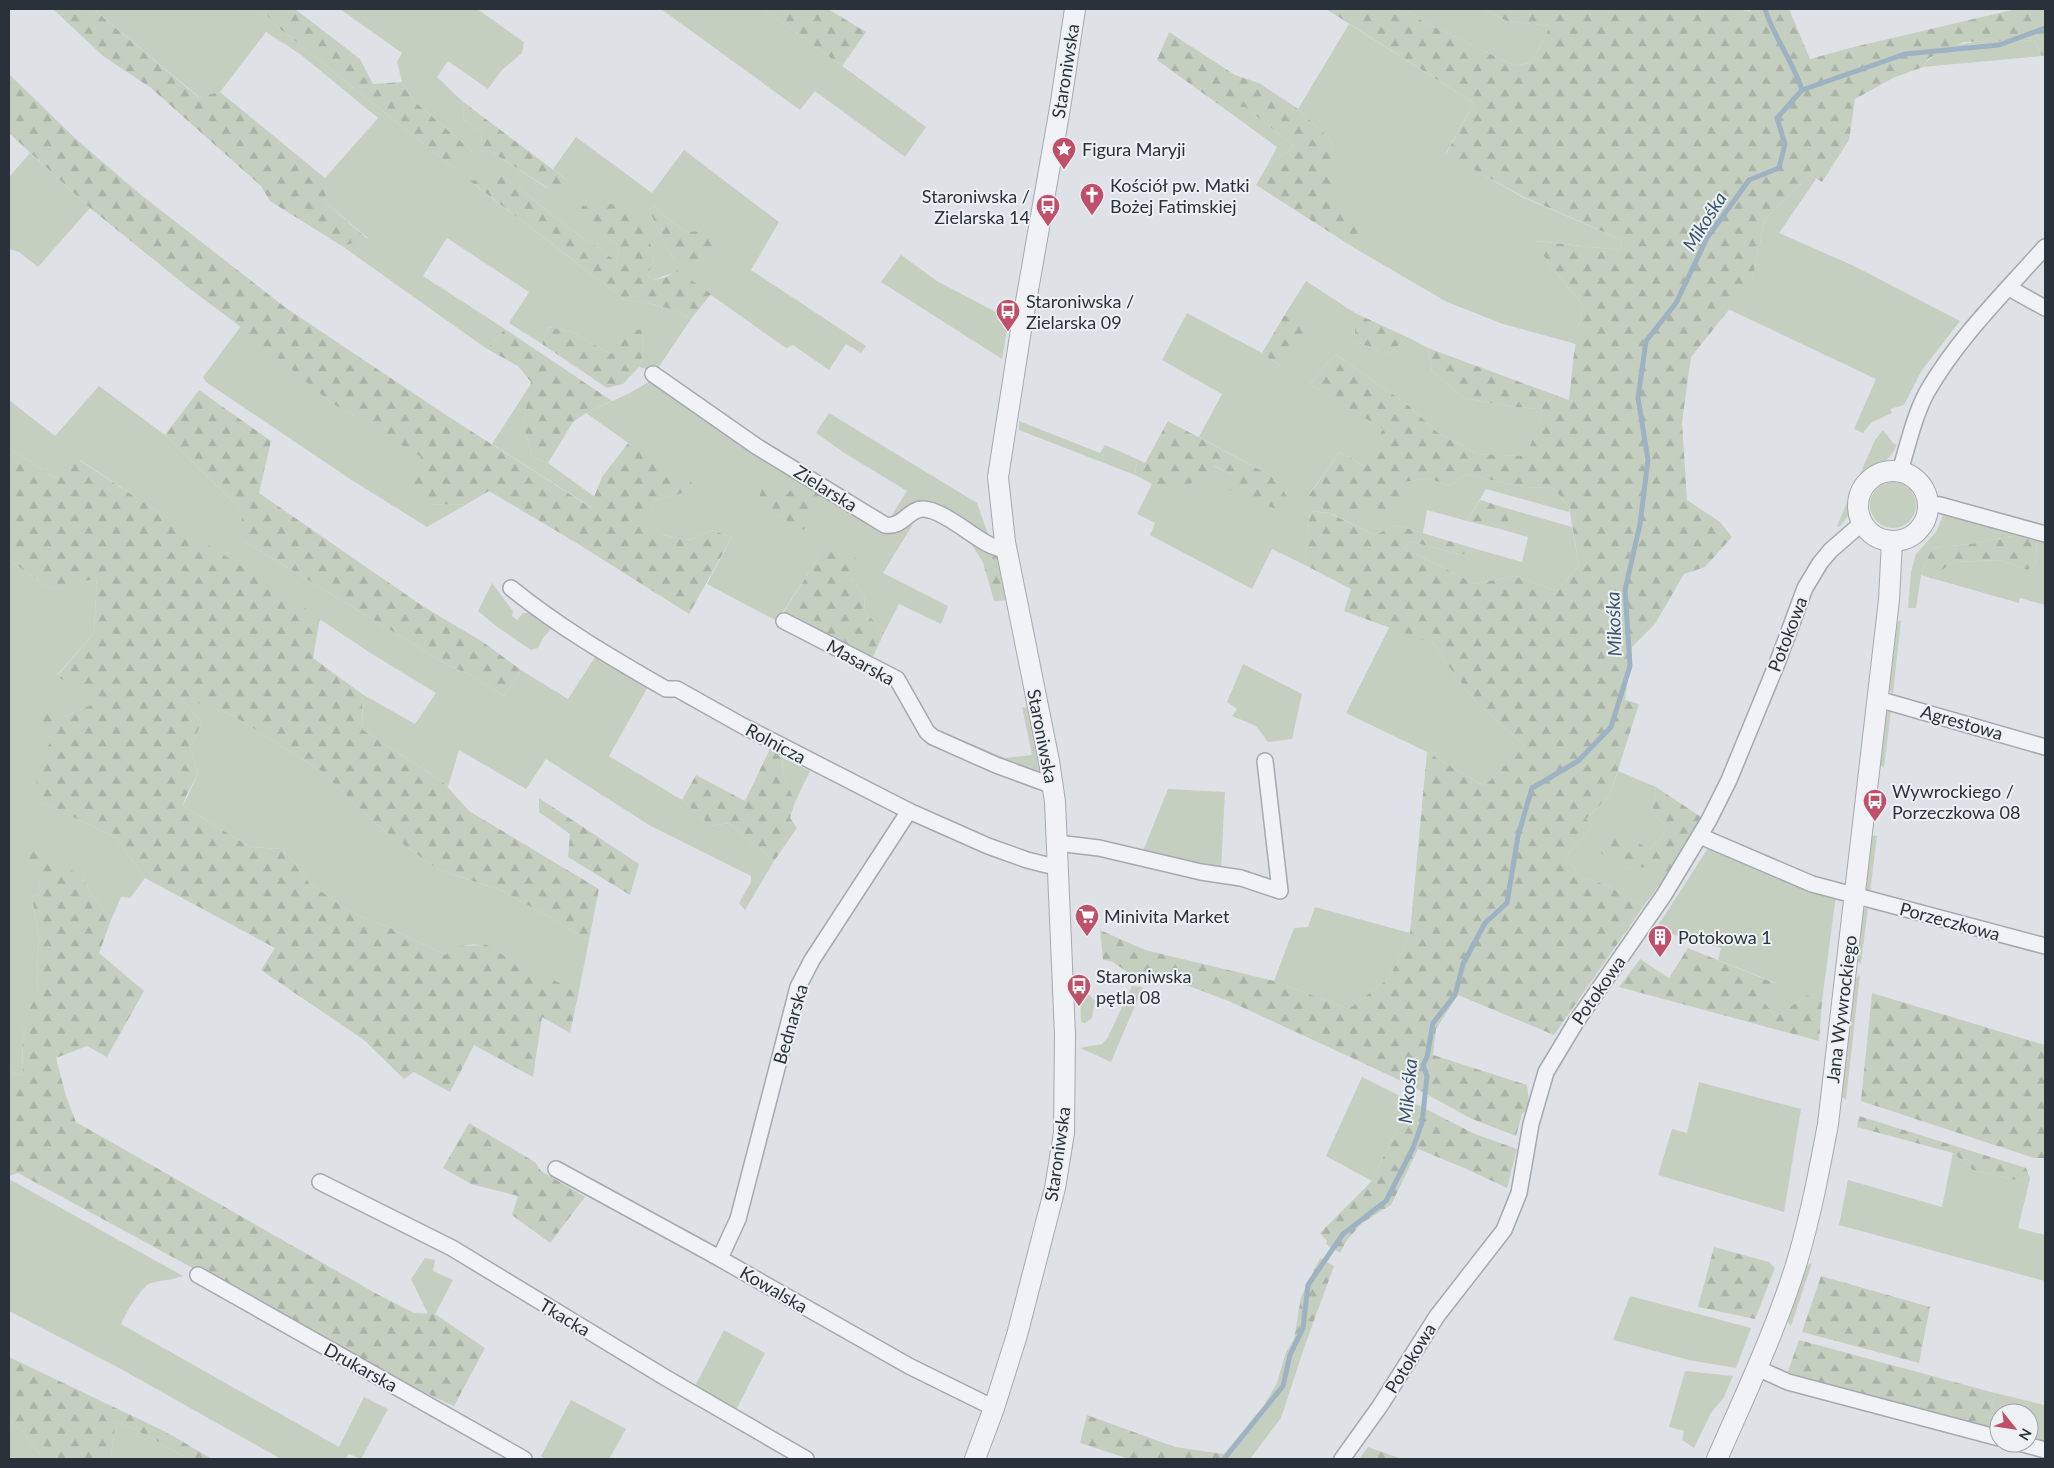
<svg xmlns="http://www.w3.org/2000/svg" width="2054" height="1468" font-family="Lato,sans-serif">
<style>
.green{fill:#c5cfc0;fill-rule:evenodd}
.forest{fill:url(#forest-firs);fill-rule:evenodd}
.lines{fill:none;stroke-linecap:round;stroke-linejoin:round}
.stream{stroke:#9db2c3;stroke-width:5}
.minor-casing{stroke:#a4a9af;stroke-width:18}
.tertiary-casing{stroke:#a4a9af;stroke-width:22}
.minor{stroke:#f1f2f5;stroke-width:15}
.tertiary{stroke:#f1f2f5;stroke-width:20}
.labels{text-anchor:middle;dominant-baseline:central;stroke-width:4;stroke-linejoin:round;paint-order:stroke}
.street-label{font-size:18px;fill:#29313b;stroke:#edf1f4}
.poi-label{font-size:18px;fill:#29313b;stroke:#edf1f4;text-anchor:start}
.water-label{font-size:19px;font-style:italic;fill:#38536b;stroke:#edf1f4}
</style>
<defs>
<pattern id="forest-firs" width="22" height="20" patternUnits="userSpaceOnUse" patternTransform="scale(1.25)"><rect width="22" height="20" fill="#c5cfc0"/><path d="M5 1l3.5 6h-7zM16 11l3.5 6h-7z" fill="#a9b2a6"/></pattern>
</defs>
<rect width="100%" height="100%" fill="#dee2e6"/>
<g class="green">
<path d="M93 9H262L275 25 454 168 472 151 415 102 402 82 397 62 402 53 340 9H477L524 42 522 53 502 70 488 89 448 61 437 77 462 101 464 120 481 131 482 146 547 188 568 181 553 169 576 137 652 193 684 150 779 222 751 270 866 346 861 353 846 344 829 370 793 345 786 348 677 271 654 280 648 275 655 255 580 220 619 246 616 261 572 230 503 176 471 182 625 300C648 302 672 307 691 319L656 371 639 367 644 352 642 329 622 340 611 354 572 332 549 327 542 344 509 323 529 292 447 238 423 276 505 329 487 349 342 246 368 238 326 203 325 178 378 118 300 54 266 32 220 92 199 97ZM655 206 669 220 686 232 700 231 675 260 667 249 649 210Z"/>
<path d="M661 9H764L926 127 905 157 815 91 800 110Z"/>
<path d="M1404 9H1483L1507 21 1550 26 1532 62 1515 66 1422 21Z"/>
<path d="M1349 24 1474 103 1446 153 1522 197 1622 240 1619 250 1537 241 1548 263 1583 305 1576 344 1503 324 1447 302 1356 249 1368 226 1336 206 1331 140 1298 109Z"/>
<path d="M2034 40 2042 56 1923 67C1943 36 2001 41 2034 40Z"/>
<path d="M1222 107H1245L1294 146 1267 166 1277 147Z"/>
<path d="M30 153 90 208 38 267 19 252 9 249V226L10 225 9 177Z"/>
<path d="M1810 175 1816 179 1779 233 1854 266 1960 321 1922 370 1904 405 1890 409 1892 413 1872 422 1863 433 1854 429 1876 379 1728 309 1752 281 1765 219Z"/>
<path d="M901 255 937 281 1009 319 1002 359 881 282Z"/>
<path d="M1306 281 1355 313V341L1388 355 1407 337 1428 348 1432 371 1464 398 1513 407 1543 409 1528 456 1477 454 1437 432 1409 406 1335 354 1310 384 1384 429 1364 466 1340 452 1309 494 1329 513 1405 482 1428 478 1449 486 1465 474 1522 487 1553 488 1569 507V512L1486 489 1467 521 1427 510 1423 533 1396 525 1375 535 1330 513 1310 511 1305 565 1272 549 1252 589 1150 535 1155 523 1137 514 1152 484H1190L1214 466 1234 475 1277 479 1199 437 1222 394 1162 360 1187 313 1262 353 1280 366 1292 316H1284Z"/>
<path d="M241 326 330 402 422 457 428 505 467 504 427 527 350 479 206 382 203 377Z"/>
<path d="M650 381 800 480 787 494 777 515 803 529 823 495 894 531 915 521 883 573 948 606 941 624 899 604 884 633 865 611 864 595 850 577 820 555 777 621 707 584 732 537 711 530 690 540 663 535 647 522 654 500 695 490 586 413 630 393Z"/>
<path d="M532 382 523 424 533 458 548 463 595 497 591 507 492 444Z"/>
<path d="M99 386 165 435 242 510V540L448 665 471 675 504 696 521 670 568 699 597 654 649 685 609 756 682 800 711 826 729 823 774 861 745 910 739 903 751 882V876L649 825 546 759 526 789 459 750 448 787 443 782 363 730 362 694 415 724 436 693 372 654 80 460 55 478 9 448V400L55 436Z"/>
<path d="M829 413 977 503 989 537 952 515 918 501 887 523 907 491 846 454 816 433Z"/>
<path d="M1019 421 1100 453 1105 445 1137 459 1135 475 1019 430Z"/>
<path d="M1883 430 1893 443 1897 445C1887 467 1873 464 1861 481 1849 498 1857 509 1839 527L1837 526 1850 495 1852 496 1860 477V474L1875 440Z"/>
<circle cx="1893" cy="505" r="23"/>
<path d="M1509 509 1572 527 1579 565 1558 591 1515 576 1475 584 1404 548 1410 541 1461 555 1476 549 1522 562 1528 537 1500 529 1508 522Z"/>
<path d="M1944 513 2018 535 1971 544 1931 548 1921 575 1916 608H1908L1911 572 1916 554 1936 532Z"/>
<path d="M2037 541 2045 543V605L2020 598 2019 603 1931 578 1953 562 2000 560 2027 570 2035 565Z"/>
<path d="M9 560 52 590 97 577 94 633 57 675 97 703 60 718 27 721 53 739 43 803 115 837 145 878 130 898 121 897 111 920 91 894 82 876 38 880 41 894 32 897 39 937 37 968 38 992 22 1026 23 1076 9 1071Z"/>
<path d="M492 583 513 611 512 616 517 620 523 613H530L553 627 543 638 538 648 531 650 496 626 478 611Z"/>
<path d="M1901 620 1893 694 1886 687 1894 624Z"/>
<path d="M1390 626 1434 644 1454 674 1479 705 1525 746 1484 786 1427 752 1346 713Z"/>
<path d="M1243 664 1302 694 1292 739 1268 742 1256 726 1232 716 1237 709 1227 702Z"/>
<path d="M179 696 230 714 320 770 377 825 437 869 503 891 589 940 579 991C561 984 542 978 525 969 495 952 480 932 445 955L384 925 354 914 310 884 283 849 250 847 183 806 198 773 190 748 202 722Z"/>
<path d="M1022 707 1030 708 1042 775 939 737 934 728 1005 758 1032 755Z"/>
<path d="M1891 710 1884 768 1878 763 1884 714Z"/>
<path d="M783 758 810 771 795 802 782 773Z"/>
<path d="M1618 771 1656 787 1652 812 1667 826 1662 837 1650 849 1629 838 1622 868 1648 866 1662 881 1643 907 1608 886 1582 877 1565 858 1592 826 1585 820 1610 795Z"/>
<path d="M1168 789 1225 792 1221 869 1143 851Z"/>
<path d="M1870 835 1877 836 1870 893 1864 887Z"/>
<path d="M1710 845 1836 895 1822 1001 1807 995 1776 1017 1763 1001 1776 983 1718 960 1721 948 1661 931 1657 927Z"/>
<path d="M1315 907 1410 933 1390 977 1349 1009 1274 981 1294 928 1308 927Z"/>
<path d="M1868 907 1861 964 1855 959 1861 911Z"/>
<path d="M1860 975 1846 1100 1840 1095 1853 980Z"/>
<path d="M1132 986 1143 987 1111 1062 1080 1048 1102 1044 1108 1037Z"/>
<path d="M1080 991H1085L1095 1001 1092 1018 1085 1023 1081 1022Z"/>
<path d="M1362 1077 1410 1101 1372 1181 1326 1156Z"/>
<path d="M1699 1082 1801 1109 1784 1212 1658 1175 1672 1129 1687 1133Z"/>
<path d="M1953 1153 1973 1170 2029 1183 2018 1228 2045 1235V1281L1839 1225 1848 1180 1942 1207Z"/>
<path d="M9 1179 183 1276C172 1280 162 1280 151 1283 141 1286 125 1315 121 1324L339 1447 364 1397 388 1409 361 1459 349 1454 345 1459H281L121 1369 9 1311Z"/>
<path d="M425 1258 435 1260 433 1271 453 1280 435 1314H428L411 1279Z"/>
<path d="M1812 1263 1791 1326 1786 1319 1803 1267Z"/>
<path d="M1630 1296 1751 1328 1736 1368 1689 1360 1613 1340Z"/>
<path d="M724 1330 765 1353 735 1412 694 1388Z"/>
<path d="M1294 1339 1304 1348 1281 1418 1250 1459H1228L1224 1454 1264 1405 1277 1383 1286 1352Z"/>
<path d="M1685 1371 1733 1376 1724 1397 1711 1413 1694 1448 1682 1440 1684 1431 1669 1427Z"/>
<path d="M1995 1393 2045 1405V1445L2029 1440V1413H1999V1433L1988 1430Z"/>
<path d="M571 1400 626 1429 609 1459H545L541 1456Z"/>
<path d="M9 1420 21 1430 44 1459H9Z"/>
<path d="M116 1421 148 1436 188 1459H108L111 1456Z"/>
</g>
<g class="forest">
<path d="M53 9H93L198 97 220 92 325 178 326 203 368 239 342 246 270 201 261 186 151 88 103 56Z"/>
<path d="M262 9H295L360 59 373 84 402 82 415 102 472 151 466 159 454 168 275 25Z"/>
<path d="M764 9H828L866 32 842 66Z"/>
<path d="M1326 9H1404L1422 21 1515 66 1532 62 1550 26 1507 21 1483 9H1733L1750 11 1751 9H1789L1810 59 1854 47 2016 9H2045V55L2042 56 2034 40 1964 42 1929 58 1923 67 1893 78 1855 99 1849 140 1822 182 1810 175 1765 219 1752 281 1691 357 1682 422 1687 500 1720 522 1732 537 1705 567 1684 574 1655 624 1632 647 1625 700 1639 704 1610 795 1586 819 1592 826 1565 858 1582 877 1608 886 1643 907 1554 1035 1458 995 1436 1029 1433 1055 1527 1085 1530 1108 1522 1114 1516 1136 1472 1119 1408 1084 1231 1002 1189 986 1142 978 1127 972 1113 962 1103 960 1100 930 1145 950 1274 981 1349 1009 1390 977 1410 933 1427 752 1484 786 1525 746 1479 705 1454 674 1434 644 1344 611 1351 589 1305 565 1310 511 1329 513 1309 495 1340 452 1364 466 1383 429 1310 384 1335 354 1409 406 1437 432 1477 454 1527 456 1543 409 1513 407 1464 398 1432 371 1428 348 1569 400 1574 353 1583 305 1548 263 1536 241 1619 250 1622 240 1522 196 1446 154 1474 103ZM1465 474 1522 487 1553 488 1569 507 1579 565 1558 591 1515 576 1475 584 1404 548 1410 541 1461 555 1476 549 1396 525 1375 535 1331 514 1401 512 1405 482 1428 478 1449 486Z"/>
<path d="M1169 32 1235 75 1259 83 1298 109 1331 140 1337 206 1369 226 1356 249 1256 185 1267 166 1294 146 1245 107H1222L1157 60Z"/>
<path d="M9 74 77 140 140 194 286 308 446 415 590 507 602 477 628 443 689 479 696 490 654 500 648 522 663 535 690 540 711 530 732 537 689 614 575 542 489 491 467 504 428 505 408 485 421 457 330 402 241 327 190 289 90 208 9 133Z"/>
<path d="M462 101 568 181 562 197 482 146 481 131 464 120Z"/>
<path d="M503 176 572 230 616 261 619 246 579 220 582 206 613 204 636 212 655 255 648 275 654 280 666 277 677 270 711 294 691 319C672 307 648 302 625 300L470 181Z"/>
<path d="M655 206 669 220 686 232 700 231 717 248 709 261 689 268 675 260 667 249 649 210Z"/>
<path d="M1355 313 1407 337 1388 355 1355 341Z"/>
<path d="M1284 316H1292L1306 328 1280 366 1262 353Z"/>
<path d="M549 327 572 332 611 354C619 343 627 331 642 329L644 352 639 367 623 384 607 388 542 344Z"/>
<path d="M505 329 612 401 586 413 573 422 548 463 533 458 523 424 531 382 518 366 487 349Z"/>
<path d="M199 390 271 441 259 493 424 607 483 642 521 670 504 696 471 675 448 665 242 540V510L165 435Z"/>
<path d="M1168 421 1277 479 1288 499 1277 509 1254 502 1228 489 1234 475 1215 466 1190 484H1152L1135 475 1137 459 1145 463Z"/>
<path d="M9 448 55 478 79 460 320 618 313 658 362 694 363 730 443 782 469 811 599 889 589 940 503 891 437 869 377 825 320 770 230 714 180 697 202 722 190 748 198 773 186 796 183 806 250 847 283 849 310 884 354 914 384 925 445 955 458 946 487 945 526 969 579 991 570 1033 542 1017 533 1077 474 1045 450 1092 414 1072 404 1079 364 1040 261 970 275 948 145 878 115 837 43 803 32 768 53 739 26 721 32 709 60 718 96 703 57 676 94 633 97 578 52 590 9 560Z"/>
<path d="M800 480 823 495 804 530 777 515 759 498 763 485 787 494Z"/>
<path d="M1480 500 1509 509 1508 522 1500 529 1467 521Z"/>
<path d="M2018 535 2037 541 2035 565 2027 570 2000 560 1953 562 1931 578 1921 575 1931 548 1971 544Z"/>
<path d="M971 544 983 546 1000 557 1009 600 994 601 983 562Z"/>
<path d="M842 550 860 561 850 577 864 595 865 611 884 633 871 661 783 613 820 555Z"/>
<path d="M770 749 783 758 782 773 795 802 790 818 797 828 774 861 729 823 711 826 682 800 696 775 745 801Z"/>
<path d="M1656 787 1701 817 1662 881 1648 867 1621 868 1601 853 1602 836 1629 838 1650 849 1662 837 1667 826 1652 812Z"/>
<path d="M539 798 639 864 630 895 568 857 570 834 539 812Z"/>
<path d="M28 847 82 876 91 894 111 920 99 953 144 991 107 1057 87 1046 56 1058 66 1096 76 1122 377 1294 414 1313 435 1314 485 1348 454 1406 406 1384 18 1173 9 1176V1071L23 1076 22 1026 38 991 37 968 39 937 32 897 41 894 38 880 26 871Z"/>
<path d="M1688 948 1777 984 1763 1001 1776 1017 1807 995 1822 1001 1819 1041 1619 987 1640 959 1669 978Z"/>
<path d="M1872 993 2045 1045V1158H2034L1861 1101Z"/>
<path d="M1410 1101 1475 1134 1517 1149 1507 1188 1462 1167 1418 1149 1391 1205 1362 1223 1347 1240 1340 1253 1326 1244 1327 1241 1320 1233 1372 1181Z"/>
<path d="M1859 1116 2026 1168 2030 1178 2029 1183 1973 1170 1953 1153 1857 1127Z"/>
<path d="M469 1123 535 1162 541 1171 585 1197 550 1243 512 1215 518 1196 471 1184 443 1168Z"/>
<path d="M1714 1247 1769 1262 1775 1268 1755 1319 1698 1307Z"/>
<path d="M1320 1258 1334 1266 1304 1348 1294 1339 1301 1297Z"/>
<path d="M1821 1276 1930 1307 1919 1363 1802 1332Z"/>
<path d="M1799 1340 1995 1393 1988 1430 1787 1374Z"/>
<path d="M9 1357 166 1432 212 1459H188L148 1436 116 1421 111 1456 108 1459H44L21 1430 9 1420Z"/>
<path d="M1087 1415 1175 1447 1224 1454 1228 1459H1130L1123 1457 1080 1443Z"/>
<path d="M1368 1447 1402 1459H1359Z"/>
</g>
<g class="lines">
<g class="stream">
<path d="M1765 9C1774 38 1793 61 1802 90"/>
<path d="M1224 1459 1283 1386 1290 1355 1303 1328 1308 1285 1343 1234 1386 1201 1413 1148 1422 1123 1427 1076 1423 1065 1427 1057 1433 1023 1455 995 1463 964 1485 923 1507 903 1518 836 1532 788 1578 761 1611 727 1630 666 1625 590 1640 524 1648 460 1638 398 1646 341 1676 303 1707 238 1749 180 1779 168 1785 144 1777 118 1802 90 1905 54 1999 45 2045 28"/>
</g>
<defs>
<g id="minor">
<path d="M2009 288 2045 308"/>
<path d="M653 374 756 446 885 525C903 528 908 509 923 509 941 509 972 536 988 544 994 547 1001 549 1007 551"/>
<path d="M1900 471C1908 445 1914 416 1927 392 1958 338 2004 293 2045 247"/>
<path d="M1928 504 1940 505 2045 534"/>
<path d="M511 588C559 627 612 658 666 689H677L743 726 909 811 988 846 1027 860 1059 868"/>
<path d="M784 621 897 679 927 732 933 737 996 765 1053 786"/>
<path d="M1878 699 2045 747"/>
<path d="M1700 836 1812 884 2045 946"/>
<path d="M1057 843 1099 848 1201 872 1241 878 1280 891 1265 761"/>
<path d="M556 1169 710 1253 909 1366 994 1408"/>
<path d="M320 1182 452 1248 666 1378 806 1459"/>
<path d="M720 1258 738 1219 798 987 812 960 909 811"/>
<path d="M198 1275 524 1459"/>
<path d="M1757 1368 1788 1382 1999 1438"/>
<path d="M2019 1443 2045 1450"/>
<path d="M1342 1459 1380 1406 1437 1316 1504 1230 1519 1193 1531 1124 1546 1072 1576 1022 1664 895 1709 820 1729 780 1778 661 1805 588 1820 563 1831 550 1862 523"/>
</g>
<g id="tertiary">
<circle cx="1893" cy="506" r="35"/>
<path d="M975 1459 994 1408 1017 1335 1055 1188 1064 1133 1065 1035 1055 802 1049 761 1005 542 998 477 1021 330 1060 108 1075 9"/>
<path d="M1717 1459C1745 1395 1775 1332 1796 1265 1810 1219 1819 1172 1828 1124L1889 600 1892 541"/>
</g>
</defs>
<use href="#minor" class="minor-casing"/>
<use href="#tertiary" class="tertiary-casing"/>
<use href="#minor" class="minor"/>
<use href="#tertiary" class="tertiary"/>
</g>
<defs>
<symbol id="sight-pin" viewBox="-11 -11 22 30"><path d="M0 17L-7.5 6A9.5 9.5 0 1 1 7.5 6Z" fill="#bf5069" stroke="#edf1f4"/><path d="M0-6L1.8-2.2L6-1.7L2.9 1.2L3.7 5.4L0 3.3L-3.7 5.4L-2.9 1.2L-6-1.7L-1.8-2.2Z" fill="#fff"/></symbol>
<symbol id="church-pin" viewBox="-11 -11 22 30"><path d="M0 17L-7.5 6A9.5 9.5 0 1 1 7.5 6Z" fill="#bf5069" stroke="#edf1f4"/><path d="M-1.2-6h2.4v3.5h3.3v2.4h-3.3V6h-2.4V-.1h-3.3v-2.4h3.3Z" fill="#fff"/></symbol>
<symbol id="bus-pin" viewBox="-11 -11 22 30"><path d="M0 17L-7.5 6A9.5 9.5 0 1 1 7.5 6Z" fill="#bf5069" stroke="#edf1f4"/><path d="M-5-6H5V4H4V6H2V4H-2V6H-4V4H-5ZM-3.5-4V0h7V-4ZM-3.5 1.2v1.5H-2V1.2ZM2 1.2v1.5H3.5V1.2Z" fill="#fff"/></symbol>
<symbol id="supermarket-pin" viewBox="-11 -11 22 30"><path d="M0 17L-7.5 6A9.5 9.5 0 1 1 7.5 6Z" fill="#bf5069" stroke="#edf1f4"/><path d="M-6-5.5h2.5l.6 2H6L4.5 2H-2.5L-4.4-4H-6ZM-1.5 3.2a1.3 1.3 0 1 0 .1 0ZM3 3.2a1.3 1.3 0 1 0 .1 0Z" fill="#fff"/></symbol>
<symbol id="building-pin" viewBox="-11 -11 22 30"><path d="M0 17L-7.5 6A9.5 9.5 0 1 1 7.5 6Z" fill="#bf5069" stroke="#edf1f4"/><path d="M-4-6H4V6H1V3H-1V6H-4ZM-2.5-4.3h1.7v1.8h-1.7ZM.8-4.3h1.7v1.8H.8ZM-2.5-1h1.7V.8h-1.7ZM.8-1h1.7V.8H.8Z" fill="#fff"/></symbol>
</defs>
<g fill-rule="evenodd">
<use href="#sight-pin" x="1050" y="135" width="28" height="38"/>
<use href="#church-pin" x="1078" y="181" width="28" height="38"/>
<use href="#bus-pin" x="1034" y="192" width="28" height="38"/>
<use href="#bus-pin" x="994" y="297" width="28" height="38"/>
<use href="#bus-pin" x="1861" y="787" width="28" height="38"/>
<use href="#supermarket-pin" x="1073" y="902" width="28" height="38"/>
<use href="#building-pin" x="1646" y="923" width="28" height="38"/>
<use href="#bus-pin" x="1065" y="972" width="28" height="38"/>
</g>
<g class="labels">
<g class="street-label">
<text transform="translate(1065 71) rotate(-81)">Staroniwska</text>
<text transform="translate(826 488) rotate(32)">Zielarska</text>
<text transform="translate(1787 634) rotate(-69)">Potokowa</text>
<text transform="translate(861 662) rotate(29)">Masarska</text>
<text transform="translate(1962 722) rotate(16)">Agrestowa</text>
<text transform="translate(1043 736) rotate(79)">Staroniwska</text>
<text transform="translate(776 743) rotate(28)">Rolnicza</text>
<text transform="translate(1950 921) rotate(15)">Porzeczkowa</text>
<text transform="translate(1598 990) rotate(-55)">Potokowa</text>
<text transform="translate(1841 1009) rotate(-83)">Jana Wywrockiego</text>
<text transform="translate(790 1024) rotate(-74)">Bednarska</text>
<text transform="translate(1057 1154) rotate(-82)">Staroniwska</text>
<text transform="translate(774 1289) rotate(30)">Kowalska</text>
<text transform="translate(565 1317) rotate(31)">Tkacka</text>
<text transform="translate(1410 1358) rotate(-58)">Potokowa</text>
<text transform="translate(361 1367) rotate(29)">Drukarska</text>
</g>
<g class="poi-label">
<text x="1082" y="149">Figura Maryji</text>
<text x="1110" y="185">Kościół pw. Matki<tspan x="1110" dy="21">Bożej Fatimskiej</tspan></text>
<text x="1030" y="196" text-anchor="end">Staroniwska /<tspan x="1030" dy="21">Zielarska 14</tspan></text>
<text x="1026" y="301">Staroniwska /<tspan x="1026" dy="21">Zielarska 09</tspan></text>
<text x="1892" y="791">Wywrockiego /<tspan x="1892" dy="21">Porzeczkowa 08</tspan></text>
<text x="1104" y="916">Minivita Market</text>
<text x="1678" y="937">Potokowa 1</text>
<text x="1096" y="976">Staroniwska<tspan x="1096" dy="21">pętla 08</tspan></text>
</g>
<g class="water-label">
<text transform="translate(1704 221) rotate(-58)">Mikośka</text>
<text transform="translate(1613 624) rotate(-92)">Mikośka</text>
<text transform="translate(1407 1091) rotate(-85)">Mikośka</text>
</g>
</g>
<rect width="2054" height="1468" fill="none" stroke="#29313b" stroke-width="20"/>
<g transform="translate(2014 1428) rotate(120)"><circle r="24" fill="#edf1f4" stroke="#9fa4aa"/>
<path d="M0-4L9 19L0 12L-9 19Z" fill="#bf5069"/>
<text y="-8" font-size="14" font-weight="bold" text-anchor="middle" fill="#29313b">N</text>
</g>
</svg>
